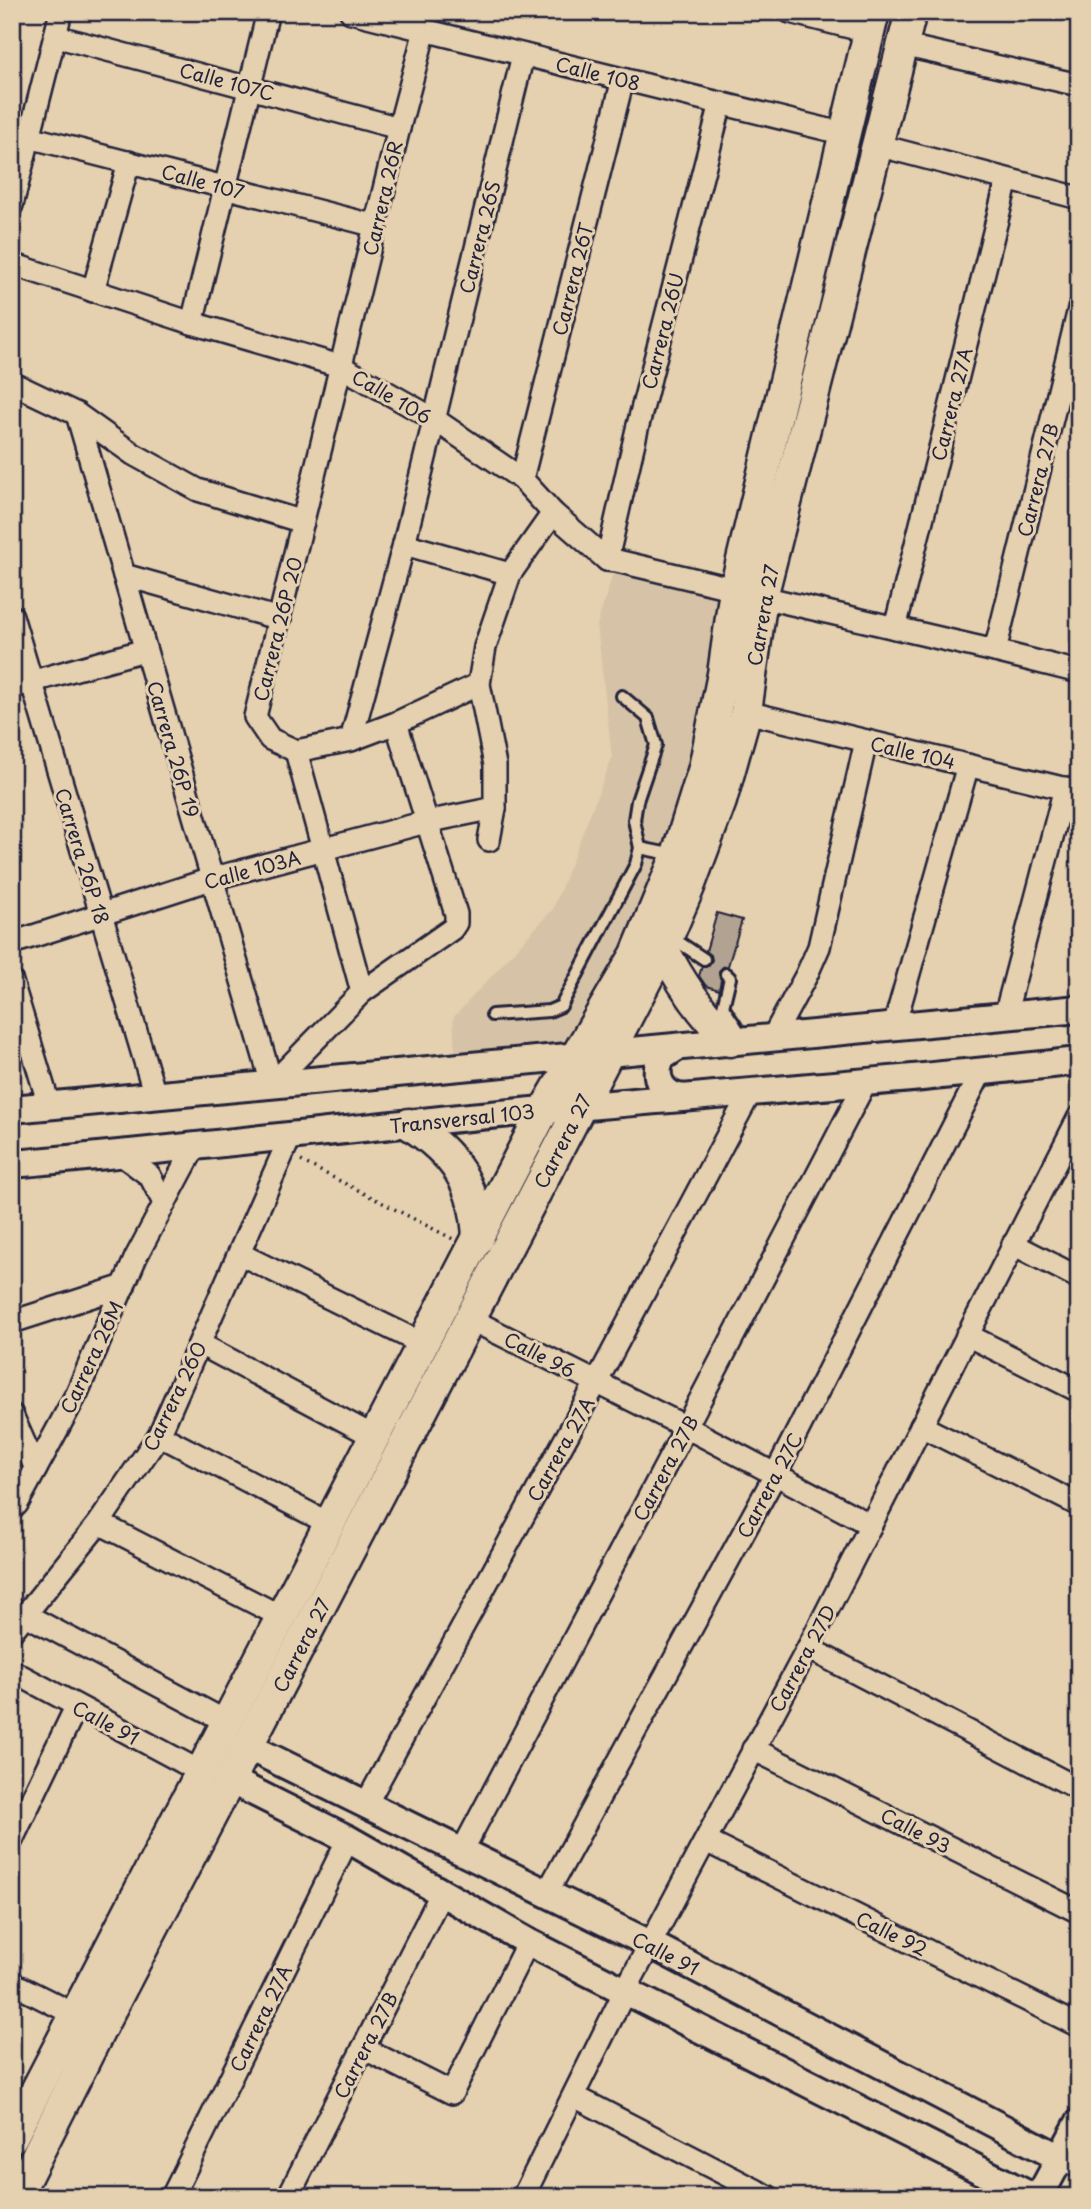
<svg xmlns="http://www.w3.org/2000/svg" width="1091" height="2209" font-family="'Playpen Sans',sans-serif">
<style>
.built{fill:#d6c2a6}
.building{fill:#b2a291;stroke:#22223b;stroke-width:2}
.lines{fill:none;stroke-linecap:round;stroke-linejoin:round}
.service-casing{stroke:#22223b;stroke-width:16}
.minor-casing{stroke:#22223b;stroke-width:26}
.tertiary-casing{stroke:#22223b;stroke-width:32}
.secondary-casing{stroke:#22223b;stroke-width:35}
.path{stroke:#22223b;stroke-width:3.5;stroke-dasharray:2 5;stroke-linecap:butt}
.service{stroke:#e5d0af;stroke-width:10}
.minor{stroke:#e5d0af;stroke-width:21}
.tertiary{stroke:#e5d0af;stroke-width:26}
.secondary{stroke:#e5d0af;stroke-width:30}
.labels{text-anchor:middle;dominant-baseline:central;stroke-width:6;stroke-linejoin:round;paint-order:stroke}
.street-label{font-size:19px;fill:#22223b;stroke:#e5d0af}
</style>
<rect width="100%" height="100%" fill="#e5d0af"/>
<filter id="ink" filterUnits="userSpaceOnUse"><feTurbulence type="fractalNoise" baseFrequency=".0143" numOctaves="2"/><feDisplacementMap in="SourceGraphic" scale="14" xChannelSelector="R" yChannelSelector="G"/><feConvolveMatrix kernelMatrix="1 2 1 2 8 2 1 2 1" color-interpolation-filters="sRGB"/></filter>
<g filter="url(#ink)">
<path class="built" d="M617 561 735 589 704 768 576 1055 456 1066 453 1018 553 909 612 758 597 625Z"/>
<path class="building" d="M717 913 742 920 728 966 723 967 719 971 721 980 719 990 706 986 699 976 702 966H708L712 960 711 955 706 951Z"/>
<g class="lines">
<defs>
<g id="service">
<path d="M622 696 648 718 656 745 637 801 634 820 640 848"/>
<path d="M671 937 704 959"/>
<path d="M726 974 730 978 723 1007 741 1034"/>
<path d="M492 1015 549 1011 561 1006 636 864 640 848 674 855"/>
</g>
<g id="minor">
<path d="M351 12 845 134"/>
<path d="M790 12 869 32"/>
<path d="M55 36 399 128"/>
<path d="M902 45 1079 85"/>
<path d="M29 137 376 226"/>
<path d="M877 145 1079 198"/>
<path d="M12 205 61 12"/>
<path d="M12 264 192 323 340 366 434 419 522 479 553 513 607 560 617 561 735 589"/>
<path d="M93 291 129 162"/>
<path d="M192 323 268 12"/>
<path d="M12 383 77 414 133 454 198 490 303 522"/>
<path d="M77 414 272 1084 362 992 452 929 456 923V914L396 723"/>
<path d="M522 479 623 79"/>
<path d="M404 544 510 574"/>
<path d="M607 560 637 429 721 103"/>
<path d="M124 575 280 619"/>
<path d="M762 597 995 651 1079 672"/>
<path d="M12 616 155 1095"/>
<path d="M895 628 1007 180"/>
<path d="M995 651 1079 309"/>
<path d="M12 687 145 650"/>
<path d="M746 712 1079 792"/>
<path d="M351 740 404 544 523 55"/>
<path d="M296 751 270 739 255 717 399 128 425 30"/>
<path d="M296 751 362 992"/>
<path d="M296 751 351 740 396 723 479 684"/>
<path d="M489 840 495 808V765L479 684 485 647 510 574 553 513"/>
<path d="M12 943 211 879 426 822 495 808"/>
<path d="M12 982 49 1105"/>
<path d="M1005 1016 1065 788"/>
<path d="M894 1026 968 765"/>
<path d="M773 1037 807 974 819 947 866 741"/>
<path d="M122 1155 150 1176 164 1203"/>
<path d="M1013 1244 1079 1278"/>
<path d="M240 1254 423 1344"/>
<path d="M470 1319 686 1427 871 1525"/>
<path d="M12 1322 124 1286"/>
<path d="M967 1335 1079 1391"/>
<path d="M200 1344 375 1437"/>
<path d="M12 1415 36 1469"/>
<path d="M921 1426 1079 1505"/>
<path d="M159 1435 330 1524"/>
<path d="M12 1509 17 1504 77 1393 136 1257 194 1148"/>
<path d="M99 1523 282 1617"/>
<path d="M26 1615 227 1722"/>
<path d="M12 1631 99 1523 159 1435 291 1135"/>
<path d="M808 1648 1079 1789"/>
<path d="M12 1671 201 1772"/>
<path d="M753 1749 1079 1912"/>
<path d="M366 1804 596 1383 751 1091"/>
<path d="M12 1840 76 1707"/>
<path d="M706 1841 1079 2026"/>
<path d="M462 1851 686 1427 865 1083"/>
<path d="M547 1893 775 1475 981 1072"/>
<path d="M12 1983 76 2015"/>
<path d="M363 2048 452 2093 528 1942"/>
<path d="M574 2096 769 2197"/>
<path d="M1060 2158 1079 2167"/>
<path d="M172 2197 348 1839"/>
<path d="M288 2197 442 1892"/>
<path d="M523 2197 625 1991 808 1648 1079 1117"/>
</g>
<g id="tertiary">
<path d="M677 1047 662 1057C651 1076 662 1096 684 1098"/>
<path d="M12 1109 1079 1009"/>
<path d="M12 1164C186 1149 358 1127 532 1111 714 1094 897 1082 1079 1061"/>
<path d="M249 1747 650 1944 1060 2158"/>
<path d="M232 1781 348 1839 528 1942 1033 2197"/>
<path d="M1039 2197 1079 2123"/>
</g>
<g id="secondary">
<path d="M663 948C681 984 701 1013 730 1041"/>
<path d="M409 1124C454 1153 476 1184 478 1239"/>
<path d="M12 2137 538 1121 636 954 677 855 704 768 723 674 735 589 874 12"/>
<path d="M16 2197 105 2020 663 948 689 887 721 801 746 712 762 597 911 12"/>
</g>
</defs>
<use href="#service" class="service-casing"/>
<use href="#minor" class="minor-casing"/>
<use href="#tertiary" class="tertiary-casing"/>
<use href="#secondary" class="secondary-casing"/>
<path class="path" d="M301 1161 453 1239"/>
<use href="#service" class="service"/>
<use href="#minor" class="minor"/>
<use href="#tertiary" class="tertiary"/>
<use href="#secondary" class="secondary"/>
</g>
</g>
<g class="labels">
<g class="street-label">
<text transform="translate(598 73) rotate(14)">Calle 108</text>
<text transform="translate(227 81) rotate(15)">Calle 107C</text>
<text transform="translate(203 181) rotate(15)">Calle 107</text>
<text transform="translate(382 198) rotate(-77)">Carrera 26R</text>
<text transform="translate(479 237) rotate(-76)">Carrera 26S</text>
<text transform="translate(572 279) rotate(-76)">Carrera 26T</text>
<text transform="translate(662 331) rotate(-76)">Carrera 26U</text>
<text transform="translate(392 396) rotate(30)">Calle 106</text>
<text transform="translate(951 404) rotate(-76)">Carrera 27A</text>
<text transform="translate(1037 480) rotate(-76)">Carrera 27B</text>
<text transform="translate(762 615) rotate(-80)">Carrera 27</text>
<text transform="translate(277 629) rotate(-76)">Carrera 26P 20</text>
<text transform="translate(174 749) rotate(74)">Carrera 26P 19</text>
<text transform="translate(913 752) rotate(13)">Calle 104</text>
<text transform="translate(83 856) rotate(73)">Carrera 26P 18</text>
<text transform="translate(252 869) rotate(-15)">Calle 103A</text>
<text transform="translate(462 1118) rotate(-6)">Transversal 103</text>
<text transform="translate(562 1141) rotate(-63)">Carrera 27</text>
<text transform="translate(540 1354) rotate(27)">Calle 96</text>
<text transform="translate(91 1357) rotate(-65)">Carrera 26M</text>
<text transform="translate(174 1396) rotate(-64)">Carrera 26O</text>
<text transform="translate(560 1449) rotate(-61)">Carrera 27A</text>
<text transform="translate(665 1468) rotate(-62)">Carrera 27B</text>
<text transform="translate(769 1485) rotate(-62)">Carrera 27C</text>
<text transform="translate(301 1645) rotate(-63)">Carrera 27</text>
<text transform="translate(802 1658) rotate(-62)">Carrera 27D</text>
<text transform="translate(106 1722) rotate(28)">Calle 91</text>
<text transform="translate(916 1830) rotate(27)">Calle 93</text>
<text transform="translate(892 1933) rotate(26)">Calle 92</text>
<text transform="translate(666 1953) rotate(27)">Calle 91</text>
<text transform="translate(260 2018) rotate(-64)">Carrera 27A</text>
<text transform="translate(365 2045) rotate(-63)">Carrera 27B</text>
</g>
</g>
<rect width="1091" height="2209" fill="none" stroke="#e5d0af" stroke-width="42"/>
<rect x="21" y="21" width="1049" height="2167" fill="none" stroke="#22223b" stroke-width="2.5" filter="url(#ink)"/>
</svg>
